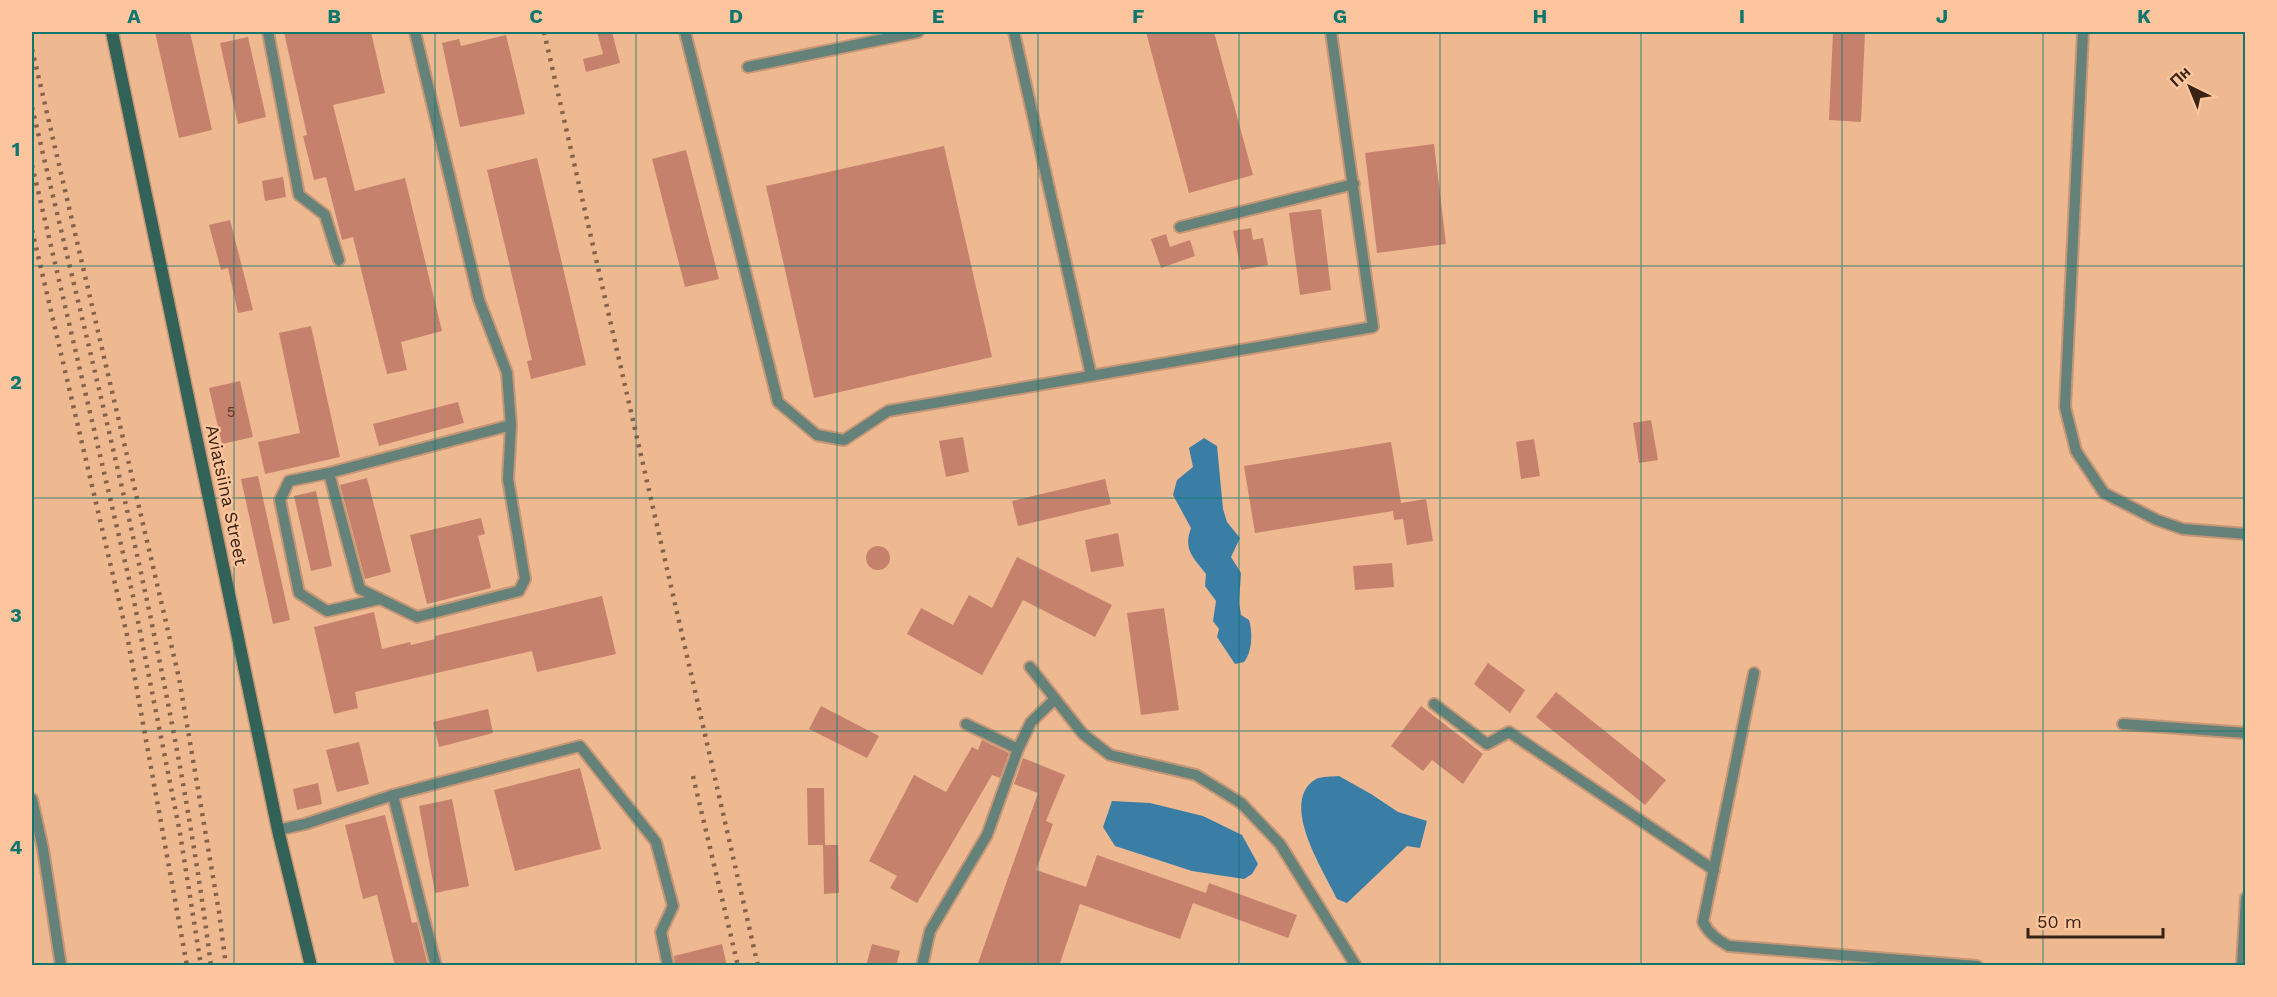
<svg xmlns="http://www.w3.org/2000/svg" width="2277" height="997" font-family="'Work Sans',sans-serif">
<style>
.water{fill:#3b7ea5}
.building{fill:#c6816d}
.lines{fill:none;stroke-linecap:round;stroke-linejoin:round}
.lane-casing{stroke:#c69776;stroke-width:14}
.secondary-casing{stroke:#c69776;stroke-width:15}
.lane{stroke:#64827a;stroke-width:10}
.secondary{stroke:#326257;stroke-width:12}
.rail{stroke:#856249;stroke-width:4.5;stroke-dasharray:3 6;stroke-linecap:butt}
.grid{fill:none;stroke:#0f766e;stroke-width:1.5;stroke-opacity:0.55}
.labels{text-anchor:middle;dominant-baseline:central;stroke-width:4.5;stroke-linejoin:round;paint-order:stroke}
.number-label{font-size:15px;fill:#5c3a2a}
.street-label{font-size:18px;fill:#382314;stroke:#fcc59e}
.neatline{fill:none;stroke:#0f766e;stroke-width:2}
.grid-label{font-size:20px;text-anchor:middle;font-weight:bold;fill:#0f766e}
</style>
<rect width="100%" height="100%" fill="#eeb891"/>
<g class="water">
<path d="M1204 438 1217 446 1223 509 1227 522 1240 538 1231 557 1241 573 1239 602 1241 615 1249 620C1253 633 1252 652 1244 662L1235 664 1217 637 1219 629 1213 621 1216 601 1205 586 1206 574C1193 557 1183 550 1191 528L1173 495 1177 480 1193 467 1189 448Z"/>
<path d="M1339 776 1371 794 1398 812 1427 821 1420 848 1407 846 1347 903 1337 899C1324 871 1278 802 1316 779 1322 776 1332 777 1339 776Z"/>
<path d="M1112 801 1150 803 1203 816 1242 835 1258 864 1252 874 1244 879 1192 871 1115 846 1103 827Z"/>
</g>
<g class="building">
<path d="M155 32H190L212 130 179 138Z"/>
<path d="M284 32H371L385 93 333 105 355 191 405 178 442 331 401 342 407 370 387 374 353 237 342 240 326 177 314 180 303 136 307 135Z"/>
<path d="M597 32H612L620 63 586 72 583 59 603 54Z"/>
<path d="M1146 32H1214L1253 175 1189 193Z"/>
<path d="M1833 32H1865L1861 122 1829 120Z"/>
<path d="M506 35 525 114 460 127 442 43 459 39 461 46Z"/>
<path d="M248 37 266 117 238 124 220 43Z"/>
<path d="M1434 144 1446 244 1377 253 1365 153Z"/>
<path d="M944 146 992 357 814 398 766 186Z"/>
<path d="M686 150 719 279 685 287 652 159Z"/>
<path d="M537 158 586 365 531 379 527 361 532 360 487 170Z"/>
<path d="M283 177 286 197 265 201 262 181Z"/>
<path d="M1321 209 1331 290 1300 295 1289 213Z"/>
<path d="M230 220 253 310 238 313 228 268 221 270 209 225Z"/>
<path d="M1251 228 1253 240 1263 238 1268 265 1241 270 1233 231Z"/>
<path d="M1166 234 1170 247 1190 240 1195 256 1161 268 1151 239Z"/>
<path d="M311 326 340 457 265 474 258 442 300 433 279 333Z"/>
<path d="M240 381 253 437 222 444 209 388Z"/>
<path d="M458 402 464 423 379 446 373 424Z"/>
<path d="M1651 420 1658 460 1639 463 1633 423Z"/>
<path d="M963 437 969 472 946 477 939 441Z"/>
<path d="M1534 439 1540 476 1521 479 1516 442Z"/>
<path d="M1391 442 1401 503 1426 499 1433 541 1407 545 1403 519 1394 520 1393 511 1255 533 1244 466Z"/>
<path d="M258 476 290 620 273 624 241 479Z"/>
<path d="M367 478 391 572 365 579 340 485Z"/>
<path d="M1105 479 1111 504 1018 526 1012 501Z"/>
<path d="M316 491 332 566 311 571 294 496Z"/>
<path d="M481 518 485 534 478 536 491 588 427 604 410 535Z"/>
<path d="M1118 533 1124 566 1091 572 1085 540Z"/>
<circle cx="878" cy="558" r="12"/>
<path d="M1017 557 1112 605 1095 637 1023 600 982 675 907 634 921 608 953 625 969 595 992 608Z"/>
<path d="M1392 563 1394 587 1355 590 1353 566Z"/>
<path d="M602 596 616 654 537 672 532 651 355 692 358 708 334 714 314 627 374 612 382 649 410 642 411 645 435 639V636Z"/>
<path d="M1164 608 1179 710 1141 715 1127 613Z"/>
<path d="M1488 663 1525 690 1510 713 1474 684Z"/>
<path d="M1556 692 1666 780 1645 805 1536 717Z"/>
<path d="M821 706 879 736 867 758 809 729Z"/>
<path d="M1421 706 1483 754 1463 784 1432 760 1423 771 1391 746Z"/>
<path d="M488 709 493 733 439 747 433 722Z"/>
<path d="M982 740 1009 753 1000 778 992 775 917 903 890 888 897 876 869 861 914 775 946 792 972 747 978 750Z"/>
<path d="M359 742 369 784 337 792 326 750Z"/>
<path d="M1023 758 1065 775 1046 821 1053 824 1036 870 1086 887 1097 855 1206 893 1209 883 1297 915 1288 938 1193 903 1180 939 1080 904 1059 966H977L1038 793 1014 784Z"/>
<path d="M580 768 601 849 515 871 494 790Z"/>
<path d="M318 783 322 804 297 810 293 789Z"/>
<path d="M807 788H824L825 845H838L839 893 824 894 823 845H808Z"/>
<path d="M452 799 469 886 435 893 419 806Z"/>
<path d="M385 815 412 923 417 922 428 966H395L377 895 363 899 345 825Z"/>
<path d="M722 944 727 966H675L674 956Z"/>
<path d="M872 944 900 951 896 966H866Z"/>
</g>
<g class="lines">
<defs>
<g id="lane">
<path d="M268 32 299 195 325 215 339 260"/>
<path d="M415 32 479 300 507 373 511 425 508 479 525 579 519 591 417 617 360 589 329 473 511 425"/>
<path d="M685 32 778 402 817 435 844 440 888 411 1373 327 1331 32"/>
<path d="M1014 32 1091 375"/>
<path d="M2083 32 2065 407 2076 451 2104 493 2157 520 2183 529 2246 534"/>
<path d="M748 67 918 32"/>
<path d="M1180 227 1354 184"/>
<path d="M329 473 289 481 280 500 299 593 327 611 380 599"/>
<path d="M1030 667 1083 734 1110 755 1196 775 1241 803 1280 844 1356 966"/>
<path d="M1754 673 1703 922C1709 934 1718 940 1729 946L1977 966"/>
<path d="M1434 704 1487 744 1509 732 1714 870"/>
<path d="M966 724 1018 749"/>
<path d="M2123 724 2246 733"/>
<path d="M393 795 436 966"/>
<path d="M32 799 43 849 61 966"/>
<path d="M278 830 305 824 393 795 580 746 656 842 673 906 661 932 668 966"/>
<path d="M922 966 930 931 987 835 1018 749 1031 722 1055 699"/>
<path d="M2242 966 2246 898"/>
</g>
<path id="secondary" d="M112 32 278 830 311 966"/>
</defs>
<use href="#lane" class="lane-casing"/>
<use href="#secondary" class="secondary-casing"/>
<use href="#lane" class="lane"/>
<use href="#secondary" class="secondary"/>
<g class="rail">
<path d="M544 32 758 966"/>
<path d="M32 49 179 678 219 912 226 966"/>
<path d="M32 107C98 391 174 675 211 966"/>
<path d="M32 165 133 596 180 833 201 966"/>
<path d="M32 230 127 635 187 966"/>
<path d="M693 776 738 966"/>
</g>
</g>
<path class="grid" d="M234 32V966M435 32V966M636 32V966M837 32V966M1038 32V966M1239 32V966M1440 32V966M1641 32V966M1842 32V966M2043 32V966M32 266H2246M32 498H2246M32 731H2246"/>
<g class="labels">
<g class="number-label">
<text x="231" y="412">5</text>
</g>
<g class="street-label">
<text transform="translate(227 495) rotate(78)">Aviatsiina Street</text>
</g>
</g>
<rect width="2277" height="997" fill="none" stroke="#fcc59e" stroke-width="66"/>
<g transform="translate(2190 87) rotate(317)" stroke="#fcc59e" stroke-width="4.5" paint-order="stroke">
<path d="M0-4.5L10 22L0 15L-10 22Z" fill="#382314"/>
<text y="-9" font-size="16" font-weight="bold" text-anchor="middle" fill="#382314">Пн</text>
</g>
<path d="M2028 928v9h135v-9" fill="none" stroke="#382314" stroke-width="3"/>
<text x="2037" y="928" font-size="18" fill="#382314" stroke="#fcc59e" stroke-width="4.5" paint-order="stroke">50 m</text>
<rect x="33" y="33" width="2211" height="931" class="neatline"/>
<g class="grid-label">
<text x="134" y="23">A</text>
<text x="334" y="23">B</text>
<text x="536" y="23">C</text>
<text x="736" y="23">D</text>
<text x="938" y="23">E</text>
<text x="1138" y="23">F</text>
<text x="1340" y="23">G</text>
<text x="1540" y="23">H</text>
<text x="1742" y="23">I</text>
<text x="1942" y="23">J</text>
<text x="2144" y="23">K</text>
<text x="16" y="156">1</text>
<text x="16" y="389">2</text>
<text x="16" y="622">3</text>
<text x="16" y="854">4</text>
</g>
</svg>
